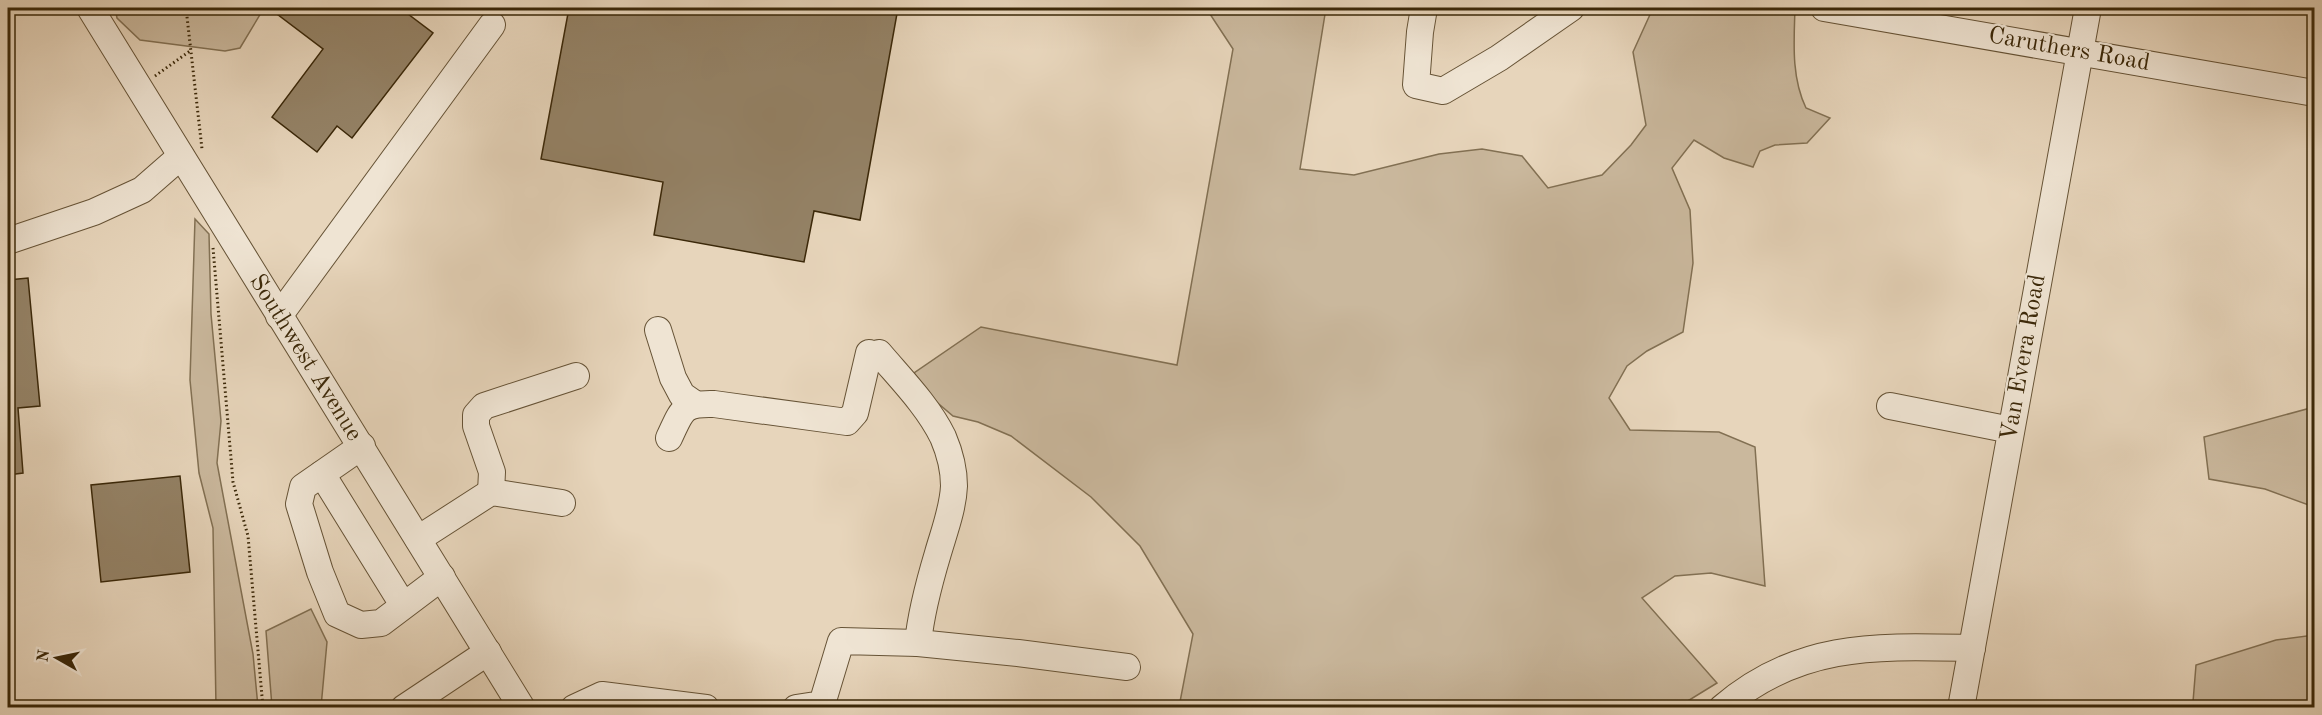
<svg xmlns="http://www.w3.org/2000/svg" width="2322" height="715" font-family="'Old Standard TT',serif">
<style>
.green{fill:#cab89d;stroke:#827053;stroke-width:1.5}
.building{fill:#948266;stroke:#3b2809;stroke-width:1.5}
.lines{fill:none;stroke-linecap:round;stroke-linejoin:round}
.minor-casing{stroke:#665336;stroke-width:28}
.path{stroke:#3b2809;stroke-width:3;stroke-dasharray:1.5 3;stroke-linecap:butt}
.minor{stroke:#efe4d3;stroke-width:26}
.labels{text-anchor:middle;dominant-baseline:central;stroke-width:4.5;stroke-linejoin:round;paint-order:stroke}
.street-label{font-size:24px;fill:#3b2809;stroke:#efe4d3}
</style>
<rect width="100%" height="100%" fill="#e7d5bb"/>
<filter id="stains"><feTurbulence type="fractalNoise" baseFrequency=".00333" numOctaves="4"/><feColorMatrix values="0 0 0 0 .2 0 0 0 0 .09 0 0 0 0 .02 0 0 0 .5 -.17"/></filter>
<radialGradient id="worn" r=".72"><stop offset=".6" stop-color="#630" stop-opacity="0"/><stop offset="1" stop-color="#630" stop-opacity=".3"/></radialGradient>
<g class="green">
<path d="M115 8H264L240 48 225 51 140 40 117 18Z"/>
<path d="M1206 8H1326L1300 169 1354 175 1439 154 1482 149 1522 156 1548 188 1602 175 1631 145 1646 125 1633 52 1653 8H1795C1794 41 1791 77 1806 108L1830 118 1807 143 1775 145 1760 151 1753 167 1724 158 1694 140 1672 168 1690 210 1693 263 1683 332 1647 351 1627 366 1609 398 1630 430 1719 432 1755 447 1765 586 1711 573 1675 576 1642 598 1717 683 1678 707H1179L1193 634 1140 546 1091 497 1011 436 978 422 953 416 933 399 914 373 981 327 1177 365 1233 49Z"/>
<path d="M195 219 209 234 211 314 221 421 217 463 253 654 258 707H216L213 528 199 473 190 380Z"/>
<path d="M2314 407V507L2265 489 2209 479 2204 437Z"/>
<path d="M311 609 327 642 321 707H272L266 631Z"/>
<path d="M2314 635V707L2201 708 2193 702 2196 665 2276 640Z"/>
</g>
<g class="building">
<path d="M269 8H400L433 33 352 138 337 126 317 152 272 117 323 49Z"/>
<path d="M569 8H898L860 220 814 211 804 262 654 235 663 182 541 159Z"/>
<path d="M28 278 40 406 18 408 23 473 8 475V280Z"/>
<path d="M180 476 190 572 101 582 91 485Z"/>
</g>
<g class="lines">
<defs>
<g id="minor">
<path d="M90 8 522 708"/>
<path d="M1424 8 1420 32 1416 85 1443 91 1499 58 1571 8"/>
<path d="M1824 8 2314 93"/>
<path d="M8 241 94 212 142 190 181 156"/>
<path d="M279 316 492 25"/>
<path d="M658 330 673 378 682 395 695 404"/>
<path d="M879 353C901 379 928 406 943 437 949 451 954 470 954 486 953 509 944 532 938 553 929 583 921 612 918 643"/>
<path d="M1890 406 2011 430"/>
<path d="M669 438C682 411 681 403 714 404L847 422 855 413 869 353"/>
<path d="M362 446 303 487 299 504 320 572 337 614 361 625 381 623 442 577"/>
<path d="M322 474 403 605"/>
<path d="M491 492 492 472 476 426V415L484 406 576 376"/>
<path d="M418 539 491 492 562 503"/>
<path d="M404 708 488 652"/>
<path d="M574 708 602 695 706 708"/>
<path d="M796 708 822 704 841 641 918 643 1018 653 1127 667"/>
<path d="M1722 708C1799 642 1877 646 1972 648"/>
<path d="M1961 708 2088 8"/>
</g>
</defs>
<use href="#minor" class="minor-casing"/>
<g class="path">
<path d="M186 8 202 149"/>
<path d="M155 76 190 51"/>
<path d="M213 248 233 482 248 536 263 708"/>
</g>
<use href="#minor" class="minor"/>
</g>
<g class="labels">
<g class="street-label">
<text transform="translate(2069 50) rotate(10)">Caruthers Road</text>
<text transform="translate(305 358) rotate(58)">Southwest Avenue</text>
<text transform="translate(2024 358) rotate(-80)">Van Evera Road</text>
</g>
</g>
<rect width="2322" height="715" fill="none" stroke="#e7d5bb" stroke-width="30"/>
<rect x="9" y="9" width="2304" height="697" fill="none" stroke="#3b2809" stroke-width="3"/>
<rect x="15" y="15" width="2292" height="685" fill="none" stroke="#3b2809" stroke-width="1.5"/>
<g transform="translate(57 658) rotate(279)" stroke="#efe4d3" stroke-width="4.5" paint-order="stroke">
<path d="M0-4.5L10 22L0 15L-10 22Z" fill="#3b2809"/>
<text y="-9" font-size="16" font-weight="bold" text-anchor="middle" fill="#3b2809">N</text>
</g>
<rect width="100%" height="100%" filter="url(#stains)"/>
<rect width="100%" height="100%" fill="url(#worn)"/>
</svg>
